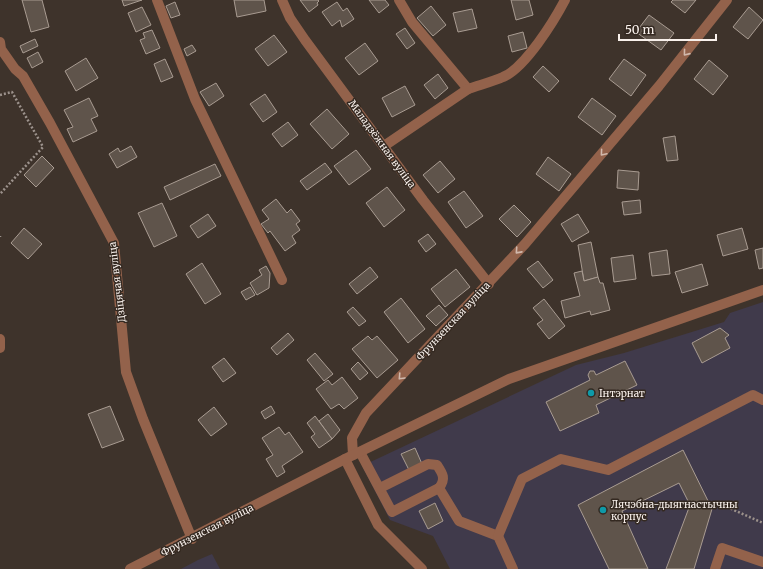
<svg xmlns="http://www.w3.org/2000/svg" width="763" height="569" font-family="Merriweather,serif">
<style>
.medical{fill:#403a4b}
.building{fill:#5f544b;stroke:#a99c92}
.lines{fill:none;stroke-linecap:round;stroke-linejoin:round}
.path{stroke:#9c928c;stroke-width:2.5;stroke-dasharray:2 2;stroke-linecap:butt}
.minor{stroke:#93624b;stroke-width:10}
.oneway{stroke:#d0b8ac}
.culture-dot{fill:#0f9aa8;stroke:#342921;stroke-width:1.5}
.labels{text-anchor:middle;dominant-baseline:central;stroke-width:3;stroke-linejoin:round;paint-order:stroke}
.street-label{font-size:10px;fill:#f9f1ec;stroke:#342921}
.poi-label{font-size:10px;fill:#f9f1ec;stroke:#342921;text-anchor:start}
</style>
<rect width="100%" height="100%" fill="#3e332b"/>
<g class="medical">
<path d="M763 302V569H450L433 536 390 520 362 466 576 365 624 353 724 322 730 313Z"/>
<path d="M212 554 220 569H181L198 560Z"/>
</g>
<g class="building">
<path d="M22 0H42L49 27 31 32Z"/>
<path d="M122 0H142L124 6Z"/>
<path d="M234 0H264L266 11 237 17Z"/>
<path d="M300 0H318L319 1 317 3 318 5 309 12Z"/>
<path d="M369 0H385L389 5 379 13Z"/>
<path d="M511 0H529L533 15 516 20Z"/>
<path d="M673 0H696L685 13 671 2Z"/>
<path d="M175 2 180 15 171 18 166 6Z"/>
<path d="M337 2 343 11 347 8 354 19 342 27 340 20 332 26 322 12Z"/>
<path d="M431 6 446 25 433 36 417 18Z"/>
<path d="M142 7 151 25 136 32 128 13Z"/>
<path d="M749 7 763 20 748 39 733 27Z"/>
<path d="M472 9 477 28 458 32 453 13Z"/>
<path d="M649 15 674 33 661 50 636 32Z"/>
<path d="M405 28 415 43 407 49 396 34Z"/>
<path d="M152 30 160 48 146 54 140 40 145 38 143 33Z"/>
<path d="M523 32 527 48 512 52 508 36Z"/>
<path d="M274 35 287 52 268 66 255 49Z"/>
<path d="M35 39 38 46 23 53 20 46Z"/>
<path d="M365 43 378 61 359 75 345 58Z"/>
<path d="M192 45 196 51 187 56 184 49Z"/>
<path d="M38 52 43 62 32 68 27 58Z"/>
<path d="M86 58 98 78 76 91 65 71Z"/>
<path d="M165 59 173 77 161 82 154 64Z"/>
<path d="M624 59 646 75 631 96 609 79Z"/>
<path d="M709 60 728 76 713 95 694 79Z"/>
<path d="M543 66 559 81 549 92 533 77Z"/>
<path d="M438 74 448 88 435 99 424 85Z"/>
<path d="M216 83 224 96 209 106 200 92Z"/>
<path d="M405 86 415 105 392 117 382 98Z"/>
<path d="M265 94 277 112 263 122 250 104Z"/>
<path d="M89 98 98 116 91 119 97 131 73 142 67 129 73 127 64 110Z"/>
<path d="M592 98 616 116 602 135 578 117Z"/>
<path d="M327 109 349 134 332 149 310 124Z"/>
<path d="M288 122 298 135 282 147 272 134Z"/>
<path d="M675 136 678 160 667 161 663 138Z"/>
<path d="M131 146 137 157 117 168 109 154 118 148 120 152Z"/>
<path d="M356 150 371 169 349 185 334 166Z"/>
<path d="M42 156 54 168 36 187 24 175Z"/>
<path d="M548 157 571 174 559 191 536 174Z"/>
<path d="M440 161 455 179 438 193 423 175Z"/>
<path d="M325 163 332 172 307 190 300 181Z"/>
<path d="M215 164 221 176 170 200 164 187Z"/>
<path d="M618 170 639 172 638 190 617 188Z"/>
<path d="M387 187 405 210 384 227 366 203Z"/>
<path d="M464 191 483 216 466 228 448 202Z"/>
<path d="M276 199 287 213 291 209 300 221 296 224 300 230 292 236 296 243 285 251 270 231 268 233 261 224 269 219 262 210Z"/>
<path d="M640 200 641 213 624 215 622 202Z"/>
<path d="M162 203 177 236 154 247 138 213Z"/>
<path d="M514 205 531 222 517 237 499 219Z"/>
<path d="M208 214 216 226 198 238 190 226Z"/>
<path d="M578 214 589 232 572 242 561 224Z"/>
<path d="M24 228 42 244 28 259 11 243Z"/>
<path d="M742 228 748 249 723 256 717 235Z"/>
<path d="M428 234 436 244 426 252 418 241Z"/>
<path d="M591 242 598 277 584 281 578 245Z"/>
<path d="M763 248V268L759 269 755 250Z"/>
<path d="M667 250 670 274 652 276 649 253Z"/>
<path d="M633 255 636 279 614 282 611 258Z"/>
<path d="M538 261 553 280 543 288 527 269Z"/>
<path d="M202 263 221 294 205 304 186 274Z"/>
<path d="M702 264 708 285 682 293 675 272Z"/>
<path d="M266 266 270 273 269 288 257 295 250 283 262 275 259 270Z"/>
<path d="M370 267 378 277 357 294 349 284Z"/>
<path d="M456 269 470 287 445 307 431 289Z"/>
<path d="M582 271 584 281 598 277 600 283H603L610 310 591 315 590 311 565 318 561 301 580 296 574 273Z"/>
<path d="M250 287 255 295 246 300 241 292Z"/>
<path d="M401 298 425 329 408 343 384 312Z"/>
<path d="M544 299 565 326 549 339 537 324 543 320 533 308Z"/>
<path d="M439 305 448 315 436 326 426 316Z"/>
<path d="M353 307 366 321 359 326 347 312Z"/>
<path d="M720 328 729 335 725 338 730 348 702 363 692 343Z"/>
<path d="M288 333 294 340 277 355 271 348Z"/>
<path d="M368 336 372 340 377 336 398 360 377 378 352 349Z"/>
<path d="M315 353 333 374 324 381 307 360Z"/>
<path d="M224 358 236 373 223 382 212 367Z"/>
<path d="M625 361 637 385 596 405 599 413 560 431 546 402 590 380 588 375 590 371H594L596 375Z"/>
<path d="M358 362 368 373 360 380 351 369Z"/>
<path d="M342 377 358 398 344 409 339 404 331 409 316 389 328 380 332 385Z"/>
<path d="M110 406 124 440 102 448 88 414Z"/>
<path d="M271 406 275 413 265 419 261 412Z"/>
<path d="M214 407 227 424 211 436 198 420Z"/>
<path d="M328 414 340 430 332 439 319 421Z"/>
<path d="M315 416 332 439 319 448 311 437 315 434 307 423Z"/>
<path d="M279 427 285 435 289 432 303 452 282 466 285 472 277 477 266 459 273 455 262 438Z"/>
<path d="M415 448 422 464 409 470 401 454Z"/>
<path d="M683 450 712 509 694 569H666L690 505 679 483 622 511 648 569H609L578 505Z"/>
<path d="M435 503 443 521 428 529 419 511Z"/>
</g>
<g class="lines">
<g class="path">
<path d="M0 95 12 92 43 147 0 194"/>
<path d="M0 236V237"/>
<path d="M727 507 763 523"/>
</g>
<g class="minor">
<path d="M157 0 195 99 282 280"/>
<path d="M282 0 290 18 305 40 423 200 489 284"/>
<path d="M399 0 412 22 468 89C479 85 492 82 503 77 525 68 554 21 565 0"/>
<path d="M0 42 1 49 15 69 23 76 50 123 114 243 126 372 143 419 192 539"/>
<path d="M384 146 468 89"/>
<path d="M0 339V348"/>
<path d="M360 452 392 512 439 488 459 521 498 536 513 569"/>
<path d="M353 455 352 438 366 413 525 244 659 86 727 0"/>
<path d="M345 459 378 525 422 569"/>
<path d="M380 488 428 464 437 465C443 474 446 479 439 488"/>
<path d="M498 536 522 479 561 459 608 470 753 395 763 400"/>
<path d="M130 569 345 459 509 379 763 290"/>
<path d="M715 569 722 548 763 562"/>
</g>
</g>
<defs><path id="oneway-chevron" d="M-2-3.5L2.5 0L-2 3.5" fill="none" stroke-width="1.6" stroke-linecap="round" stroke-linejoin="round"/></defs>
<g class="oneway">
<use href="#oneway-chevron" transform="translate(686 53) rotate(129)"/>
<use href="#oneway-chevron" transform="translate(603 153) rotate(130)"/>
<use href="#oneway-chevron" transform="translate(518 251) rotate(132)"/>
<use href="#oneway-chevron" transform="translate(401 377) rotate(133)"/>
</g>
<g class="culture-dot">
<circle cx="591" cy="393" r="4"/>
<circle cx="603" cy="510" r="4"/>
</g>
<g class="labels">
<g class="street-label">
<text transform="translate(382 144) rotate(54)">Маладзёжная вуліца</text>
<text transform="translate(117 282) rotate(-97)">Дзіцячая вуліца</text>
<text transform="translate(453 321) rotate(-47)">Фрунзенская вуліца</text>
<text transform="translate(207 530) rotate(-27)">Фрунзенская вуліца</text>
</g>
<g class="poi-label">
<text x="599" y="393">Інтэрнат</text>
<text x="611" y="504">Лячэбна-дыягнастычны<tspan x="611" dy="12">корпус</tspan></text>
</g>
</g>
<path d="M619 34v6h97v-6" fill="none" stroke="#f9f1ec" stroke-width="2"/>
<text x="625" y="34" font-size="12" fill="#f9f1ec" stroke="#342921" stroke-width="3" paint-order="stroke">50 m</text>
</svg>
